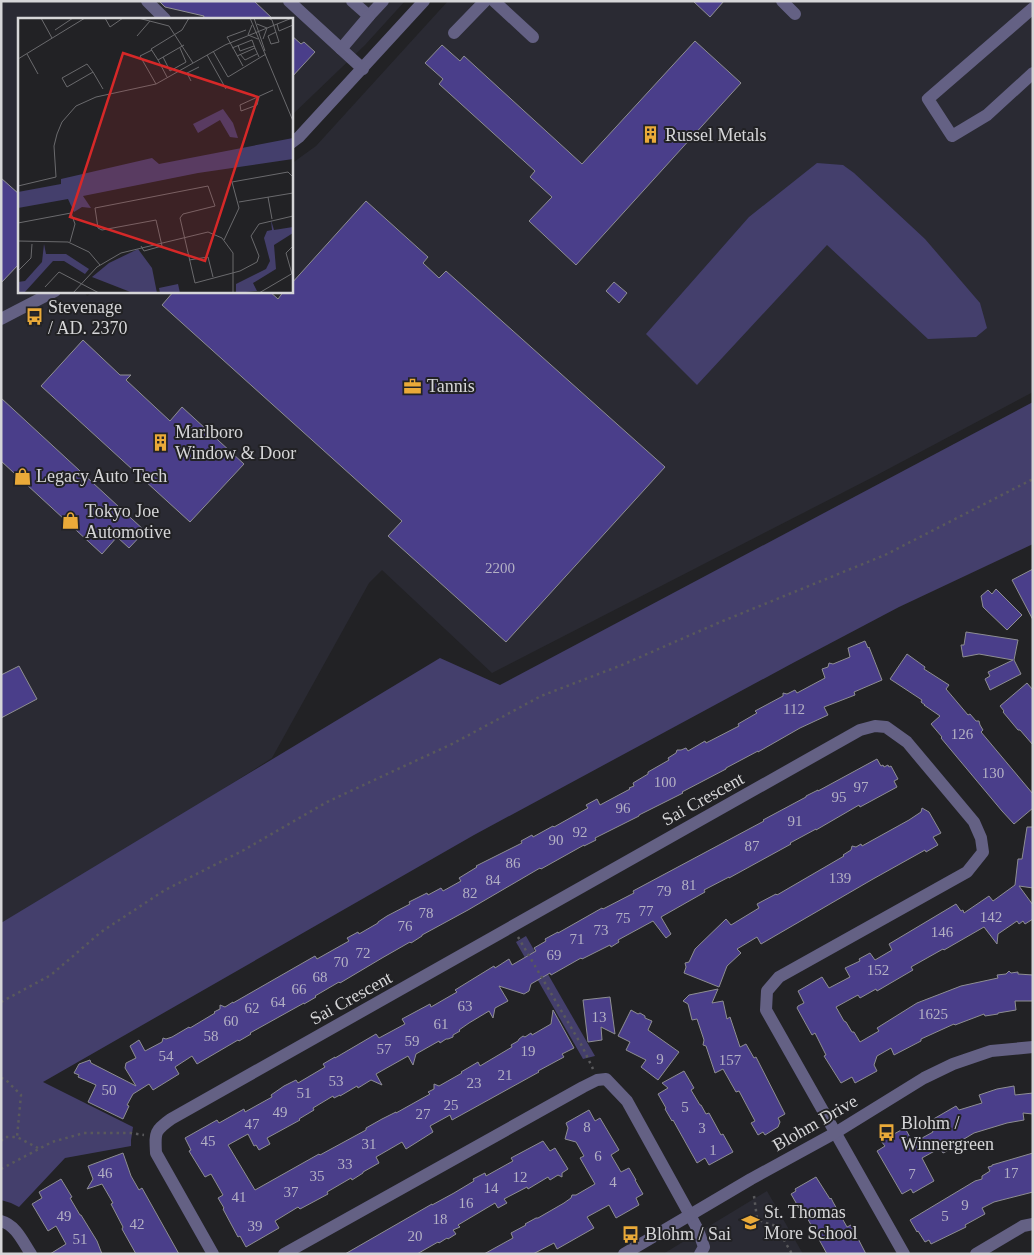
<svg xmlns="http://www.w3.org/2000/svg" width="1034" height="1255" font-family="Georgia,serif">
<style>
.built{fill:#2a2a33}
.green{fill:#443f6c}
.building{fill:#4a3e8a;stroke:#8e8e92}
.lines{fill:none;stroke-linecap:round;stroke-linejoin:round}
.path{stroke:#59595c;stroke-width:2.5;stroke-dasharray:2.5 4;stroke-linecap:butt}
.minor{stroke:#646184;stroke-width:12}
.labels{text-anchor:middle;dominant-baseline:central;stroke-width:4;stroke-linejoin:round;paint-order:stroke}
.number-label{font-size:15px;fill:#b3b0c4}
.poi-label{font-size:18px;fill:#d6d6d8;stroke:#222225;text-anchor:start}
.street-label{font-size:18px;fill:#d6d6d8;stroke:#222225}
.inset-road{fill:none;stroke:#6a6a6d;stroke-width:1}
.view{fill:#d62828;fill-opacity:0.15;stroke:#d62828;stroke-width:2.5}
.inset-edge{fill:none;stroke:#d6d6d8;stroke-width:2.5}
</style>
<rect width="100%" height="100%" fill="#222225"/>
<g class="built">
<path d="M1 1H405L365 45 291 116V19H19V291H84L87 296 95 291H291V164L316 146 448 1H1033V392L875 476 492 673 382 570 369 583 272 758 1 930Z"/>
<path d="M767 1191 803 1254H663Z"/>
</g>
<g class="green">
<path d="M817 163 843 165 854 173 925 239 980 303 987 328 976 337 928 339 827 245 697 385 646 334 749 217Z"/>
<path d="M1033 402V544L899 607 791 664 474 835 43 1082 133 1127 131 1140V1146L65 1158 19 1207 11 1203 1 1200V923L440 658 500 685Z"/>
<path d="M526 936 595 1056 583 1059 516 942Z"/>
</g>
<g class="building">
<path d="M159 1H254L273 19H203L204 16 165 7Z"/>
<path d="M693 1H724L710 17Z"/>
<path d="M291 35 301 44 304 42 315 52 291 78Z"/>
<path d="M695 41 741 83 576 265 529 221 552 197 530 177 535 171 439 84 443 79 425 63 442 45 460 61 464 56 582 164Z"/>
<path d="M1 178 19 194V264L1 283Z"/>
<path d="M366 201 428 257 423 263 439 278 446 271 665 467 506 642 388 536 402 521 162 305 174 291H269L278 299 284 291H291V284Z"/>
<path d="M614 282 627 293 619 303 606 291Z"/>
<path d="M83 340 120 375H131L126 380 170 421 182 407 244 464 190 522 41 386Z"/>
<path d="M1 398 145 531 129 548 117 537 102 554 1 461Z"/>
<path d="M1033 569V620L1012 580Z"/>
<path d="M996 589 1022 615 1007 630 983 607 981 596 988 590 992 594Z"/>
<path d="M966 632 1018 640 1014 660 1021 674 990 690 985 679 990 676 988 672 1013 660 979 654 963 657 961 645H964Z"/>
<path d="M865 641 868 648 869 647 882 680 854 692 855 695 824 707 828 715 800 728 758 752V751L726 768V769L682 792 683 793 639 815V816L595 838 596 840 584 846V845L541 869 540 868 468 910 422 935V936L411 943 410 942 382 958 340 983 339 982 315 996 316 997 304 1004V1003L250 1033 251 1034 239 1041 238 1040 197 1064 192 1056 175 1067 179 1074 153 1090 149 1084 133 1094 127 1105 129 1106 123 1119 88 1102 96 1085 78 1077 79 1075 74 1073 79 1064 90 1060 91 1063 136 1086 125 1068 126 1063 136 1058 130 1046 139 1040 145 1051 162 1042 163 1038 166 1039 172 1037 189 1027 190 1028 215 1013 214 1012 220 1009V1005L225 1007 233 1002V1003L315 956 317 959 349 941 347 938 358 932 359 934 378 923V922L387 916 410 904 409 902 427 893 428 895 441 888 443 891 461 881 459 878 477 867 476 866 522 843 521 841 532 835 533 837 553 826 554 827 588 808 586 805 597 799 600 805 630 789 629 788 634 786 633 783 648 774V772L669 760 668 758 676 753 677 750H681L686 748 688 751 705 741 706 743 739 726 738 724 757 713 755 711 783 696V693L787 694 795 690 797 693 825 678 822 669 828 667 829 663 833 664 850 657 848 648Z"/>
<path d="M907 654 925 667 924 669 949 685 946 689 968 715 970 714 976 721H979L980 725 983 730 981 732 1033 794V808L1014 824 1002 811 941 738 942 737 931 724 940 716 924 705H925L921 702 922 700 890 679Z"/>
<path d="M19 666 37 699 1 718V675Z"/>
<path d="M1027 683 1033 690V745L1020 730H1018L1003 712 1004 711 1000 706Z"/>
<path d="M877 759 881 766 883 765 884 767 888 765 889 767 891 766 898 779 894 781 897 787 860 807 859 805 816 830V829L790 843 791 844 729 878V877L704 890 705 892 661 917 671 934 666 938 653 921 618 940 619 942 611 947 610 945 582 959 581 958 551 975 550 973 531 984 529 991 524 994 499 986 508 1001 495 1008 493 1018 489 1011 469 1023 459 1030 460 1031 453 1035V1037L448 1039H446L440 1043 439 1041 416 1054 413 1065 408 1056 376 1074 382 1085 371 1080 358 1088 357 1086 340 1096V1095L334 1098 333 1096 313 1108 314 1110 299 1119 300 1120 267 1138 270 1144 259 1150 256 1145 254 1146 248 1134 228 1145 255 1190 319 1154 320 1155 366 1130V1128L382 1119 396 1112V1113L430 1094 428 1092 434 1089V1084L439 1086 462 1073 461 1072 478 1062 480 1066 512 1047 511 1045 518 1041 519 1039 523 1036 525 1037 531 1033 532 1035 551 1024 553 1010 574 1048 562 1054 564 1057 538 1071 539 1072 452 1120 450 1115 430 1126 433 1132 406 1149 402 1142 376 1157 379 1163 363 1172V1173L352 1180 351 1178 327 1192 328 1194 315 1201 300 1209 298 1207 275 1221 279 1228 246 1247 240 1236 238 1237 223 1209 224 1208 218 1198 223 1195 211 1174 205 1177 189 1151 191 1150 185 1138 217 1120 219 1123 244 1109 245 1112 272 1097 271 1095 284 1086 296 1080 298 1083 325 1067 323 1064 335 1057V1058L376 1034 379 1038 405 1024 402 1019 430 1004 431 1007 457 992 455 990 494 966 495 968 509 959 512 965 536 951 534 948 546 941 545 939 558 932V933L602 908 603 909 634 893 633 891 764 821 763 820 806 797V796L818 790V791Z"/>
<path d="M922 808 929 812 941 833 933 837 938 845 926 852 925 850 873 879 761 944 757 937 737 949 741 953 727 966 719 987 684 973 686 967 685 963 689 962 695 949 726 919 731 925 759 908 757 904 776 894 777 895 844 856 843 855 851 850 852 846 856 847 861 844 862 846 909 820 921 812Z"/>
<path d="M1027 827H1033V888L1019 886 1033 905V919L1025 924 1023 921 1019 924 1017 921 998 934 997 944 984 927 944 950 943 949 911 967 913 970 877 991 876 989 860 998 858 995 836 1007 844 1021 846 1022 852 1032H854L860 1042 879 1031 877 1028 917 1003 961 986 998 978 997 975 1006 974 1009 971 1011 973 1018 972V974L1033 975V1001H1015L1016 1010 998 1013V1014L985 1016 984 1014 955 1025 954 1024 921 1039V1041L894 1055 891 1048 877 1056 874 1065 877 1071 855 1083 852 1077 841 1083 824 1056 826 1055 815 1033 812 1035 797 1008 798 1006 804 1003 798 991 822 977 829 988 850 977 845 968 860 961 859 959 870 953 875 960 892 950 889 944 956 904 961 911 963 910 964 913 989 896 993 901 1015 885 1018 859H1022Z"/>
<path d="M718 989 712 1003 723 1001 727 1019 730 1017 740 1047 746 1044 754 1058 756 1057 785 1114 778 1118 780 1122 778 1127 765 1135 763 1132 758 1135 751 1123 755 1121 739 1091 736 1092 723 1069 715 1073 706 1046 703 1045 704 1040 697 1019 692 1020 688 1004 683 1001 689 995Z"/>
<path d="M610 997 615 1034 601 1027 602 1040 588 1042 583 1000Z"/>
<path d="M631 1010 638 1014 640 1013 645 1016V1018L652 1021 648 1030 679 1052 658 1080 641 1067 646 1060 626 1050 630 1042 618 1036Z"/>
<path d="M684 1071 694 1088 691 1090 700 1105H701L706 1114 709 1113 721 1135 723 1134 733 1152 709 1165 705 1158 697 1163 673 1120 672 1121 665 1109 666 1108 658 1094 668 1088 662 1083Z"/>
<path d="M1014 1086 1015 1095 1033 1093V1114L1023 1113 1024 1120 1007 1123 974 1133 954 1145 955 1147 943 1153 940 1148 922 1158 934 1181 913 1193 911 1189 902 1194 877 1151 885 1146 881 1141 905 1128 913 1143 933 1132 932 1130 934 1129 930 1121 956 1106 959 1110 982 1103 979 1095 997 1089Z"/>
<path d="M589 1110 595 1121 600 1118 619 1150 611 1155 621 1172 629 1168 636 1180H635L643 1194 636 1198 639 1205 616 1218 609 1205 587 1217 594 1228 557 1249 554 1243 533 1254H484L513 1238 511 1233 526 1225 525 1224 536 1218H538L564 1203 571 1198 572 1195H576L595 1184 580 1158 584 1156 576 1142 565 1139 568 1128 566 1123Z"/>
<path d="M543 1141 550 1151 555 1148 568 1169 562 1173V1177L558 1175 550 1180 548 1177 528 1189 527 1187 504 1199 507 1203 498 1208 495 1203 458 1225 460 1227 453 1230 456 1234 448 1239 447 1238 439 1243 438 1242 417 1254H345L432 1204V1205L454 1193 474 1181 473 1179 485 1173 486 1176 513 1161 511 1158Z"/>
<path d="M123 1153 131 1176 139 1190 142 1188 179 1254H136L122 1229 123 1227 111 1204 113 1203 102 1184 87 1189 93 1179 88 1166Z"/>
<path d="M1033 1153V1192L994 1202 982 1208 985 1214 965 1225 966 1227 931 1244 929 1240 925 1242 918 1231 917 1232 910 1220 975 1181 982 1179V1176L990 1171 988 1167 992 1166V1165Z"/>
<path d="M816 1177 830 1199 831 1198 833 1202 847 1227 851 1225 866 1254H827L805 1214 803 1215 791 1194 796 1191 795 1189Z"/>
<path d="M61 1179 72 1197 70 1198 80 1215H81L97 1241 102 1254H50L66 1244 56 1226 48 1231 32 1204 42 1198 39 1192Z"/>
</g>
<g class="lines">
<g class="path">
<path d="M518 937 582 1046 593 1069"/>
<path d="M1 1002 51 975 101 932 165 890 244 850 327 802 454 743 541 696 622 665 718 623 885 555 1033 479"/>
<path d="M1 1078 5 1079 21 1095 17 1137"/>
<path d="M1 1141 5 1137H17L38 1148"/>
<path d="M1 1169 52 1142 84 1133H131L144 1135"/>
<path d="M754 1196 757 1218 763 1222 776 1226 792 1254"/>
</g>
<g class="minor">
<path d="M147 1 165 19"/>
<path d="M289 1 363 69"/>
<path d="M352 1 369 16 383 1"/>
<path d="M494 1 533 37"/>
<path d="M782 1 795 14"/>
<path d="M1033 8 928 99 952 136 987 115 1033 73"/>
<path d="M454 33 485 1"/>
<path d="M341 49 369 16"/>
<path d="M291 143 299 137 424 1"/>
<path d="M1 319 55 291"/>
<path d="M1 1221C16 1225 23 1242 31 1254"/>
<path d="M213 1254 156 1153C155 1133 154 1131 171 1119L860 730 875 726 886 727 907 742 974 822 981 838 983 852 967 872 779 977 767 991 766 1010 904 1254"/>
<path d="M284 1254 583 1087 597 1080 606 1079 627 1101 690 1215 698 1230 704 1247 700 1254"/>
<path d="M624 1254 751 1179 835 1133 924 1078 953 1064 991 1051 1033 1047"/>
<path d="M976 1254 1023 1226 1033 1224"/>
</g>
</g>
<defs>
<symbol id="building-bare" viewBox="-9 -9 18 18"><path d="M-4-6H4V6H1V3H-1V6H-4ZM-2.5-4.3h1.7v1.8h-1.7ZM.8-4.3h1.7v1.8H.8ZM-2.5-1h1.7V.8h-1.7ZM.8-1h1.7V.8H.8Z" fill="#eaaa39" stroke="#222225" stroke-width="2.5" paint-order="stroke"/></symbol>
<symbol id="bus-bare" viewBox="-9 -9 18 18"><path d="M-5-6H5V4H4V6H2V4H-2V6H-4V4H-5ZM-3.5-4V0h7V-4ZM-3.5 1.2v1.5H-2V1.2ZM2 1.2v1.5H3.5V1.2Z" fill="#eaaa39" stroke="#222225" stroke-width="2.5" paint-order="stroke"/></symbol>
<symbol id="office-bare" viewBox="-9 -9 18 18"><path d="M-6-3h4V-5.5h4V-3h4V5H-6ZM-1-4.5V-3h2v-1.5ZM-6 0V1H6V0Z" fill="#eaaa39" stroke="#222225" stroke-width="2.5" paint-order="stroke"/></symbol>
<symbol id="shop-bare" viewBox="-9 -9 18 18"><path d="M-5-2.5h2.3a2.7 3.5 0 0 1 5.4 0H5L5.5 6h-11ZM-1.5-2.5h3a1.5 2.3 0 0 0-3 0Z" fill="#eaaa39" stroke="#222225" stroke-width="2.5" paint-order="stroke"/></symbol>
<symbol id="school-bare" viewBox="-9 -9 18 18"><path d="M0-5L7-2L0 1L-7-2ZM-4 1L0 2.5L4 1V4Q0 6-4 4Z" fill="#eaaa39" stroke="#222225" stroke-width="2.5" paint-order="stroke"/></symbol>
</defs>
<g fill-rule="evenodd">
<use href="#building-bare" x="638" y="122" width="25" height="25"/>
<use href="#bus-bare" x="22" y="304" width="25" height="25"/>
<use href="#office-bare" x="400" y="374" width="25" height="25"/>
<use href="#building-bare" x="148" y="430" width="25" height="25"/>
<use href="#shop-bare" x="10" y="464" width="25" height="25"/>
<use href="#shop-bare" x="58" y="508" width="25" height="25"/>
<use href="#bus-bare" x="874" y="1120" width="25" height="25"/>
<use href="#school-bare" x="738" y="1210" width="25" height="25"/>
<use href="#bus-bare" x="618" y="1222" width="25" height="25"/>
</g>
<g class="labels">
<g class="number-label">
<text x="500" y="568">2200</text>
<text x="794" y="709">112</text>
<text x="962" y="734">126</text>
<text x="993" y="773">130</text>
<text x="665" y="782">100</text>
<text x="861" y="787">97</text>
<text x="839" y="797">95</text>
<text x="623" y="808">96</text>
<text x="795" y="821">91</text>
<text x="580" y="832">92</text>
<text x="556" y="840">90</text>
<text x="752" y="846">87</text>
<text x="513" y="863">86</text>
<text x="840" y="878">139</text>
<text x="493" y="880">84</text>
<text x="689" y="885">81</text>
<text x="664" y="891">79</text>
<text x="470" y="893">82</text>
<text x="646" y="911">77</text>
<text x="426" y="913">78</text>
<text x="991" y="917">142</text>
<text x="623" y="918">75</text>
<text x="405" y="926">76</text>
<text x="601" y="930">73</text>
<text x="942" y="932">146</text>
<text x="577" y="939">71</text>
<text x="363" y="953">72</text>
<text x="554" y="955">69</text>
<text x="341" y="962">70</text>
<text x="878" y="970">152</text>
<text x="320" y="977">68</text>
<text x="299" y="989">66</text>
<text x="278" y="1002">64</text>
<text x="465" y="1006">63</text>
<text x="252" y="1008">62</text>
<text x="933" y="1014">1625</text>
<text x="599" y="1017">13</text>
<text x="231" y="1021">60</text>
<text x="441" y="1024">61</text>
<text x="211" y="1036">58</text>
<text x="412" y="1041">59</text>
<text x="384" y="1049">57</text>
<text x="528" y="1051">19</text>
<text x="166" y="1056">54</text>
<text x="660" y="1059">9</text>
<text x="730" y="1060">157</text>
<text x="505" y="1075">21</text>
<text x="336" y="1081">53</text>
<text x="474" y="1083">23</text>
<text x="109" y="1090">50</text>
<text x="304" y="1093">51</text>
<text x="451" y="1105">25</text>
<text x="685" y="1107">5</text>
<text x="280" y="1112">49</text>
<text x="423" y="1114">27</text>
<text x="252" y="1124">47</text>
<text x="587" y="1127">8</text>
<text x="702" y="1128">3</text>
<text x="208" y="1141">45</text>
<text x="369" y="1144">31</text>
<text x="713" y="1150">1</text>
<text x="598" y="1156">6</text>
<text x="345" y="1164">33</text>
<text x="105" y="1173">46</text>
<text x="1011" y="1173">17</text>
<text x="912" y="1174">7</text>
<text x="317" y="1176">35</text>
<text x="520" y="1177">12</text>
<text x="613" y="1182">4</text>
<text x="491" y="1188">14</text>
<text x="291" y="1192">37</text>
<text x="239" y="1197">41</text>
<text x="466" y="1203">16</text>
<text x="965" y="1205">9</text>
<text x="64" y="1216">49</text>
<text x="945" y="1216">5</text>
<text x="440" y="1219">18</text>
<text x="137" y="1224">42</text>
<text x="255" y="1226">39</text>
<text x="415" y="1236">20</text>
<text x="80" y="1239">51</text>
</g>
<g class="poi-label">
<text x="665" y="135">Russel Metals</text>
<text x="48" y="307">Stevenage<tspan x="48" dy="21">/ AD. 2370</tspan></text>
<text x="427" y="386">Tannis</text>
<text x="175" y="432">Marlboro<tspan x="175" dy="21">Window &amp; Door</tspan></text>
<text x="36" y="476">Legacy Auto Tech</text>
<text x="85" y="511">Tokyo Joe<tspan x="85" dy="21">Automotive</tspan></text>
<text x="901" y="1123">Blohm /<tspan x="901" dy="21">Winnergreen</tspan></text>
<text x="764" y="1212">St. Thomas<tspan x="764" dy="21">More School</tspan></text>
<text x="645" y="1234">Blohm / Sai</text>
</g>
<g class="street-label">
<text transform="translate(703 799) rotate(-29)">Sai Crescent</text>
<text transform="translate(351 998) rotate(-29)">Sai Crescent</text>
<text transform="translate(815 1123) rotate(-30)">Blohm Drive</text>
</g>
</g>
<g transform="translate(18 18)">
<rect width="275" height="275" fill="#222225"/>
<path d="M205 91 215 105 220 120 212 119 202 102 180 115 175 106ZM275 120V141L180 155 65 178 73 190 64 189 56 194 50 181 0 190V174L43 166V161L134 140 141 146ZM253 202 256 212 275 209V215L256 227 258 251 235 265 239 273 218 275V266L248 251 252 243 246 220 249 213 254 212ZM26 226 28 236H48L71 251 67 256 46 243H35L6 275H0V264L7 263 24 244ZM120 231 134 250 139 275H115L74 259 91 245ZM160 266 162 275H142L141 270Z" fill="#443f6c"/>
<path class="inset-road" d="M23 0 34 20M87 0 92 9 105 0M120 0 151 8 175 45M232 0 275 103M236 0 247 33M250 0 254 2 261 24 253 26 250 18 258 14M239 6 249 10 245 21M259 6 261 13 275 7M234 7 230 17 240 21M37 12 55 0M119 18 132 3M220 27 222 33 236 28M214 30 234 22 237 30M134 32 122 38 138 66M195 33 210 59 248 36M9 36 20 56M222 36 227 42 239 36M189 37 208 71M219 38 237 30 241 39M145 39 152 53 168 44 162 30M0 41 67 0M140 42 133 31 164 12 171 0M225 48 209 19 228 12M75 54 49 69 44 60 69 46 75 54 85 71M149 59 140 42 166 27M173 63 169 55 181 49M241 79 239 87 223 93 222 87 255 72M0 168 38 159 36 128 39 116 44 104 58 88 78 79 138 66 207 27 274 0M250 179 254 201M221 184 275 175M0 205 53 195 57 206 52 224M206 222 221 190 214 164 270 154 275 159M0 223 50 224 71 234 82 247M123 228 126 233 144 228 138 202 84 212 80 210 77 190 190 168 197 188 165 196 162 200 177 265 222 253 239 244 241 238 233 218 241 206 275 198M171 242 190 239 195 259M0 253 13 240 14 226M274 256 268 235 275 228M27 269 41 254 81 275M55 275 79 249 103 235 190 214 204 220 215 235V275M241 275 275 255"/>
<path class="view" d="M105 35 240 79 187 243 52 199Z"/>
<rect width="275" height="275" class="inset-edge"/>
</g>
<rect width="1034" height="1255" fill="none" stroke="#d6d6d8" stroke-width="5"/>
</svg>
